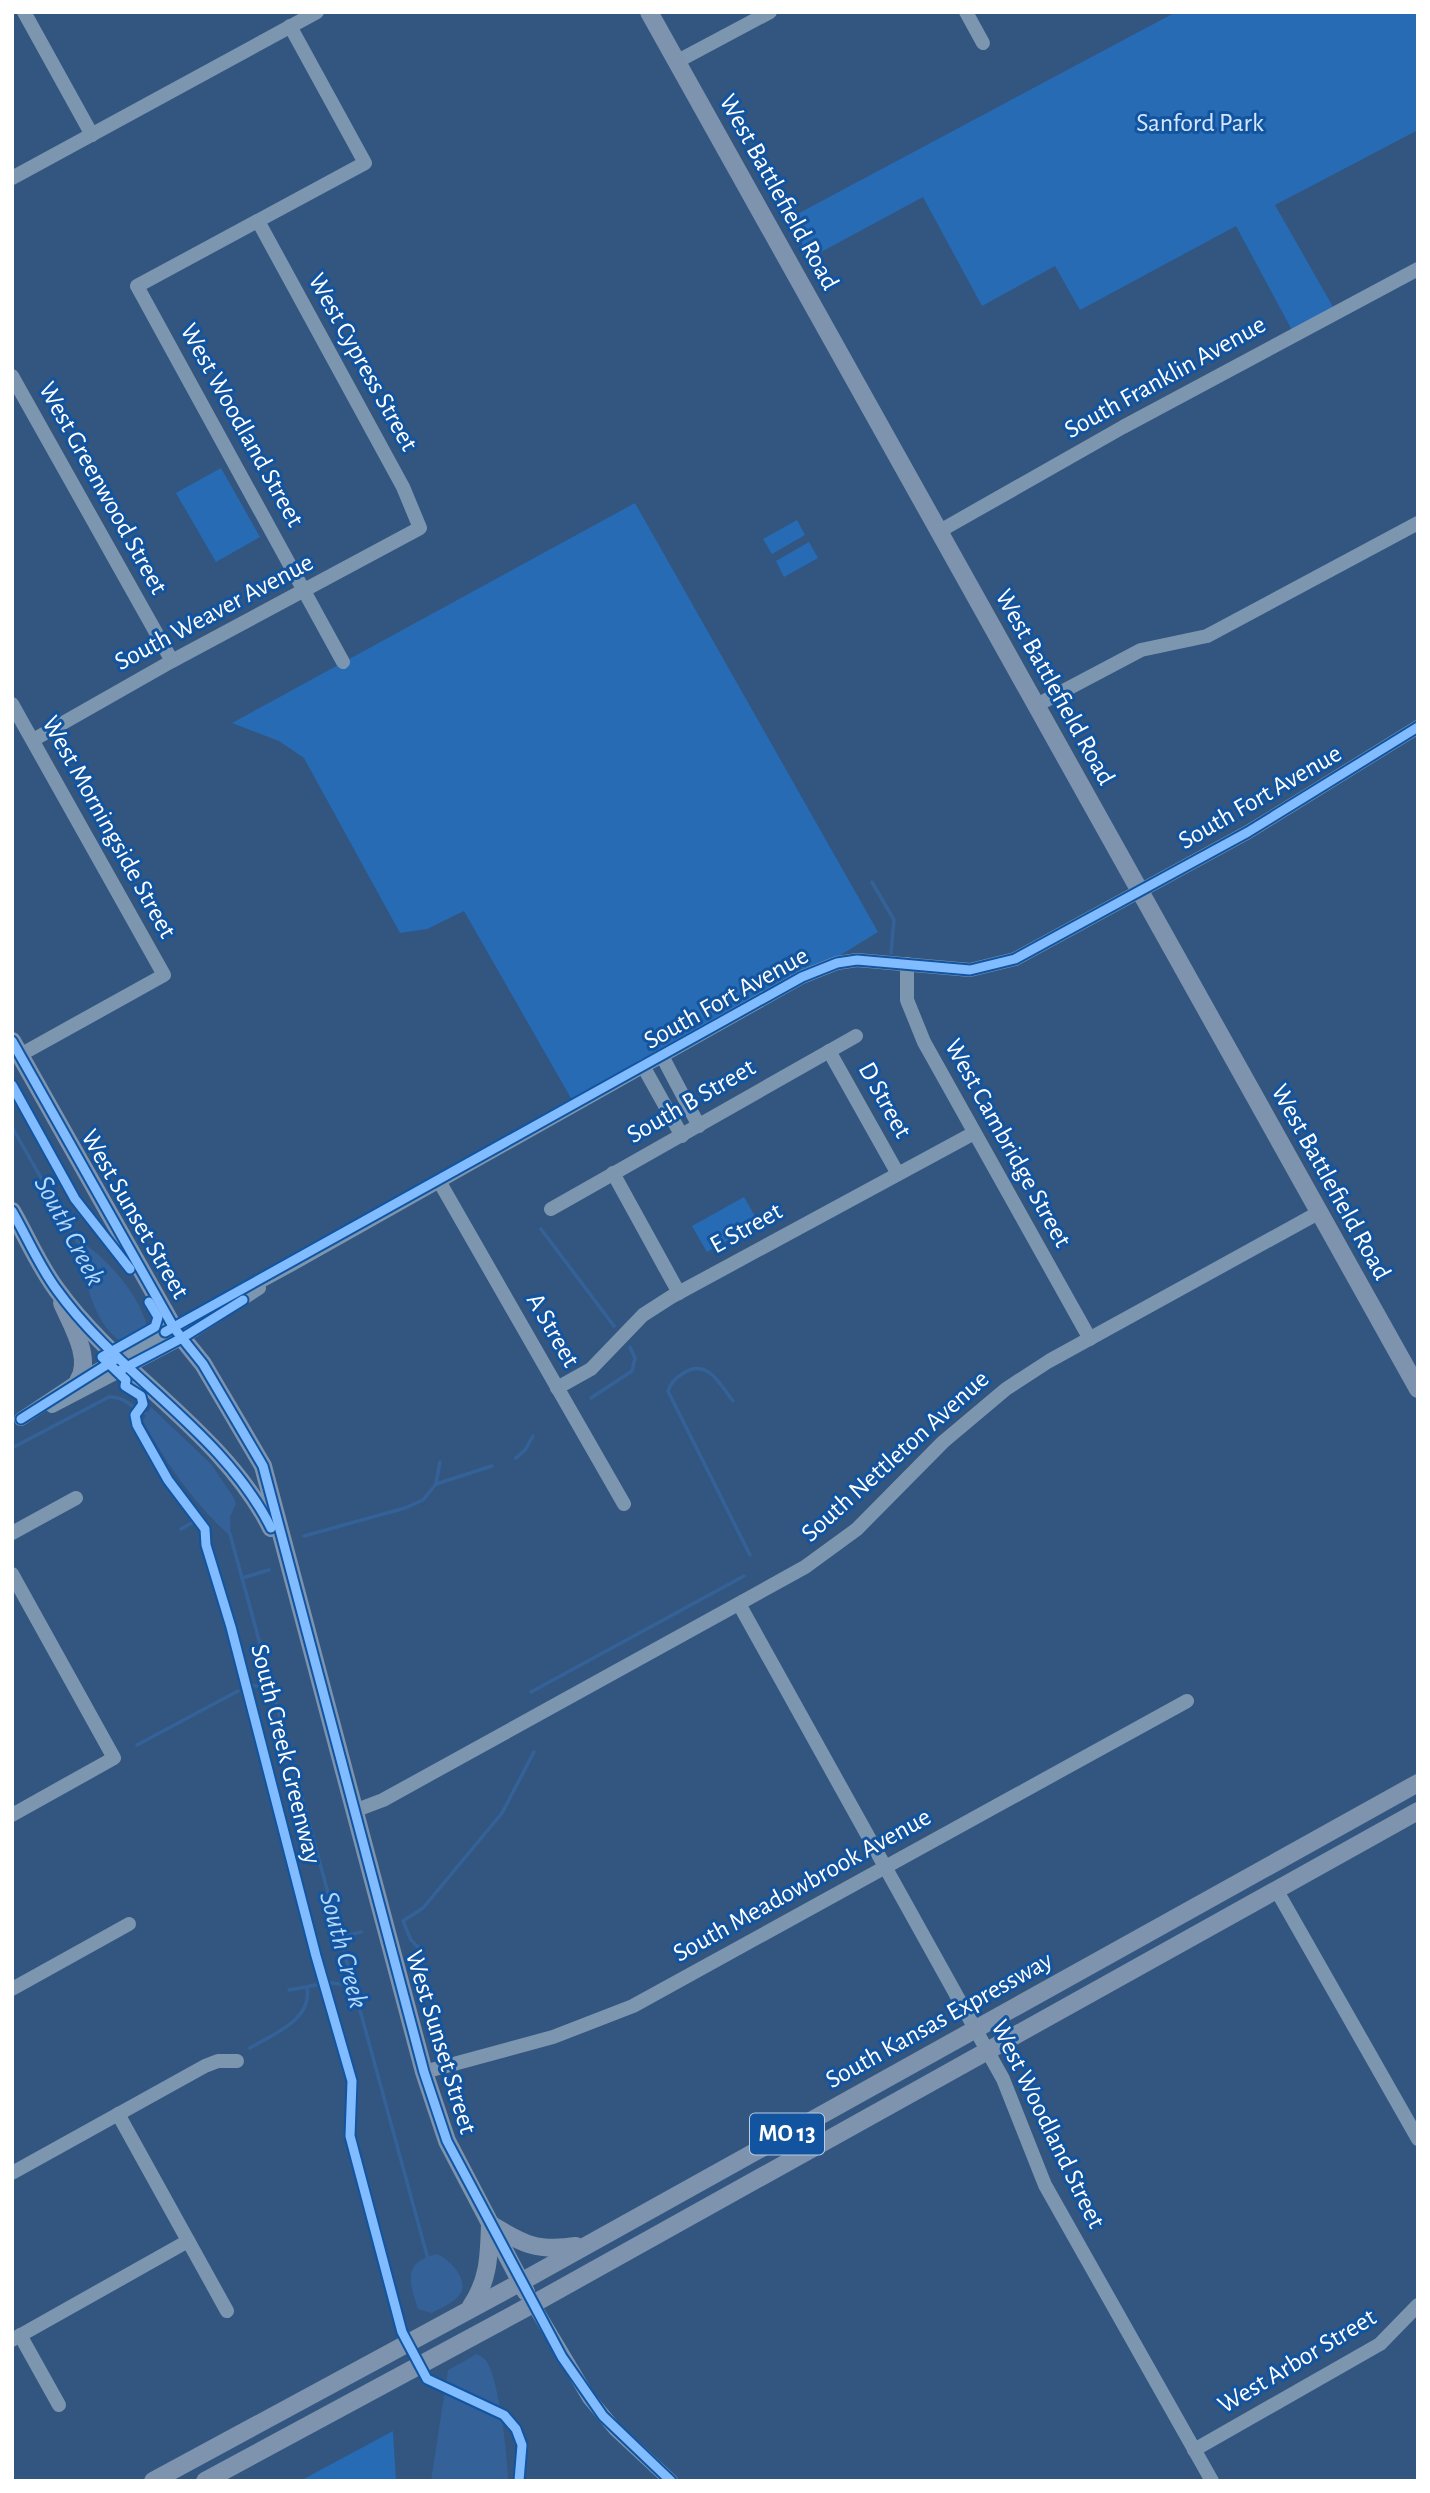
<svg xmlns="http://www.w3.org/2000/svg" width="1430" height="2493" font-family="'Alegreya Sans',sans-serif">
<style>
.green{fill:#276bb5}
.water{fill:#346298}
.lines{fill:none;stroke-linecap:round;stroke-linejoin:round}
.stream{stroke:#346298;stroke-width:3.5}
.minor{stroke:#7d96b0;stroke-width:14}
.major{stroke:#7d93ae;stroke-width:18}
.cycleway-casing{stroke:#12549f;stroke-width:13}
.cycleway{stroke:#80bcff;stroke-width:9}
.labels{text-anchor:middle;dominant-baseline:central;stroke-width:6;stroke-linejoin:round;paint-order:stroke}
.shield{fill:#12549f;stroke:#b8cce2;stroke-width:2}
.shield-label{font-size:24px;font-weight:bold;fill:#fff}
.park-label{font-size:26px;fill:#d2e7fe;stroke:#12549f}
.street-label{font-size:26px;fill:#fff;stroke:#12549f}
.water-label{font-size:28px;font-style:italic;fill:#b6d8fb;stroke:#12549f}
</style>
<rect width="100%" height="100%" fill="#32567f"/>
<g class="green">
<path d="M1176 12H1418V130L1275 205 1333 307 1292 330 1236 226 1080 310 1055 266 982 306 923 197 810 258 788 219Z"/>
<path d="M221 468 260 537 216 562 176 493Z"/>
<path d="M635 503 878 932 839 956 797 973 572 1100 464 911 427 929 400 933 304 758 279 741 232 723Z"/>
<path d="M797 520 805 535 772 554 763 539Z"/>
<path d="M809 542 818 558 784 577 776 561Z"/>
<path d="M744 1197 759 1223 707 1252 692 1226Z"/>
<path d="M393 2431 396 2481H300Z"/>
</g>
<g class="water">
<path d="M76 1239C104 1253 141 1297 147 1327L120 1341C89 1318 86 1274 76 1239Z"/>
<path d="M151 1407 211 1464 234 1498 236 1504 230 1517 231 1537C194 1503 167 1465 143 1421Z"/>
<path d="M437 2254C449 2259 470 2280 460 2294 455 2302 440 2308 432 2313L418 2309C409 2282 402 2262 437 2254Z"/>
<path d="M477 2354C482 2357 487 2360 489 2366 499 2385 508 2458 508 2481H431L448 2370Z"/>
</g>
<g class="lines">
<g class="stream">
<path d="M872 882 894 920 891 953"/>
<path d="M12 1127 77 1241"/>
<path d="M541 1229 614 1326"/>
<path d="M591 1398 632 1371 635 1358 630 1347"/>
<path d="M733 1401C719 1383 707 1357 682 1374 674 1379 671 1383 668 1391L750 1555"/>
<path d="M12 1448 109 1397C127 1396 133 1411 149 1414"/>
<path d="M516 1458 525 1450 533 1436"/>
<path d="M436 1483 440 1462"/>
<path d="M181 1529 200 1518"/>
<path d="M230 1534 428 2259"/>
<path d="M304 1536 405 1508 423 1500 436 1484 492 1466"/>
<path d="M242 1578 269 1570"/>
<path d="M251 1685 272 1689"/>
<path d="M531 1692 744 1576"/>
<path d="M137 1745 238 1691"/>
<path d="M340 1937 361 1932"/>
<path d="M420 1949 411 1940 403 1921 423 1908 502 1813 534 1752"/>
<path d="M330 1983 351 1985"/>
<path d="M289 1990 316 1985"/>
<path d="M250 2048C273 2034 313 2020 307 1987"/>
</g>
<g class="minor">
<path d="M24 12 92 135"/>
<path d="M966 12 983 43"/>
<path d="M290 26 365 163 137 286 343 662"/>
<path d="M676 62 770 12"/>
<path d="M12 178 317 12"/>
<path d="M12 376 172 661"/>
<path d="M938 532 1123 427 1418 269"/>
<path d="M12 704 164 975 20 1055"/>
<path d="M1035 706 1141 650 1207 636 1418 523"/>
<path d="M33 740 172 661 420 528 403 487 258 221"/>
<path d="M907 964V1000L924 1042 1090 1339"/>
<path d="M829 1051 898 1174"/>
<path d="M662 1056 699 1126"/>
<path d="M643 1066 682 1136"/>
<path d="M613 1173 679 1293"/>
<path d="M439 1181 624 1504"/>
<path d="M551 1209 856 1036"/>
<path d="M557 1388 591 1369 643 1315 671 1297 974 1133"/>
<path d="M52 1406 182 1338 259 1288"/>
<path d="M21 1419 78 1381 292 1264 802 977 837 963 857 960 970 970 1015 959 1248 832 1418 727"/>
<path d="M12 1533 76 1498"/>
<path d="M12 1574 114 1758 12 1815"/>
<path d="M739 1604 1003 2079 1045 2185 1212 2481"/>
<path d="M354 1811 383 1800 805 1567 857 1529 943 1442 1006 1389 1049 1361 1318 1213"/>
<path d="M1277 1891 1418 2139"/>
<path d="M12 1989 129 1924"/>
<path d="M424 2072 553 2037 633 2006 1187 1701"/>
<path d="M118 2114 227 2311"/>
<path d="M12 2173 205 2066 218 2061H237"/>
<path d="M533 2304 589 2398 615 2429 671 2481"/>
<path d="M20 2335 59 2405"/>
<path d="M12 2340 188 2241"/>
<path d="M1194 2450 1380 2344 1418 2305"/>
</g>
<g class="major">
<path d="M649 12 1418 1389"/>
<path d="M12 1041 174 1328 203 1364 263 1466 424 2072 447 2141 526 2292"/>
<path d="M12 1211C27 1237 39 1266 57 1290 118 1375 224 1433 271 1528"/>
<path d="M62 1303C71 1324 93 1359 78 1381"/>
<path d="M471 2306C489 2280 489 2255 490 2224 523 2244 537 2252 576 2246"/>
<path d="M153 2481 521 2282 1418 1783"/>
<path d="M205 2481 533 2304 1418 1811"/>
</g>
<defs>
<g id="cycleway">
<path d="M12 1041 174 1328 203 1364 263 1466 424 2072 447 2141 562 2357 603 2416 671 2481"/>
<path d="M12 1085 75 1199 130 1269"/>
<path d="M12 1211C27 1237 39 1266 57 1290 118 1375 224 1433 271 1528"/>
<path d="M149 1302 158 1317 155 1327 102 1357 126 1380 125 1386 141 1396 143 1404 135 1415 137 1425 168 1480 205 1529 206 1545 231 1627 316 1956 352 2081 350 2136 402 2332 427 2379 504 2415 516 2429 522 2445 519 2481"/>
<path d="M165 1332 802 977 837 963 857 960 970 970 1015 959 1248 832 1418 727"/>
<path d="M119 1371 182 1338 243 1300"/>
<path d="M21 1419 116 1359"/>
</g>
</defs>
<use href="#cycleway" class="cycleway-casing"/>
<use href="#cycleway" class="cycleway"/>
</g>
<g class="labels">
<rect class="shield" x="750" y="2113.5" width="74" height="41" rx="5"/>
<g class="shield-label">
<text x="787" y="2134">MO 13</text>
</g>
<g class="park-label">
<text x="1200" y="123">Sanford Park</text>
</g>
<g class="street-label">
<text transform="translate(779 192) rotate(61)">West Battlefield Road</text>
<text transform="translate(363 362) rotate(61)">West Cypress Street</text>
<text transform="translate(1165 377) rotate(-29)">South Franklin Avenue</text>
<text transform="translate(242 425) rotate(61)">West Woodland Street</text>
<text transform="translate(103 488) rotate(61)">West Greenwood Street</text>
<text transform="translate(214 612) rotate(-28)">South Weaver Avenue</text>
<text transform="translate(1055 687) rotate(61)">West Battlefield Road</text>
<text transform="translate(1260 797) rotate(-30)">South Fort Avenue</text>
<text transform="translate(109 827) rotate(61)">West Morningside Street</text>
<text transform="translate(726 998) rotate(-29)">South Fort Avenue</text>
<text transform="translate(885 1100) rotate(61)">D Street</text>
<text transform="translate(691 1101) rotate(-30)">South B Street</text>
<text transform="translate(1008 1143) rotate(61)">West Cambridge Street</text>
<text transform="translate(1331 1182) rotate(61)">West Battlefield Road</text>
<text transform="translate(135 1214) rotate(60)">West Sunset Street</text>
<text transform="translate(746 1228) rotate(-29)">E Street</text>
<text transform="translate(553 1330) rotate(60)">A Street</text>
<text transform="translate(895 1456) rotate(-42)">South Nettleton Avenue</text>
<text transform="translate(286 1754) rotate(76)">South Creek Greenway</text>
<text transform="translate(802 1885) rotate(-29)">South Meadowbrook Avenue</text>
<text transform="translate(939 2020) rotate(-29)">South Kansas Expressway</text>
<text transform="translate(441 2042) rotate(73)">West Sunset Street</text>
<text transform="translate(1048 2124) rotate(64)">West Woodland Street</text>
<text transform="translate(1297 2361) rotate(-31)">West Arbor Street</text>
</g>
<g class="water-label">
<text transform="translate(69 1231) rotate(62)">South Creek</text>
<text transform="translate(343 1950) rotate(75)">South Creek</text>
</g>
</g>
<rect width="1430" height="2493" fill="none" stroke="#ffffff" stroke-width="28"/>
</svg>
